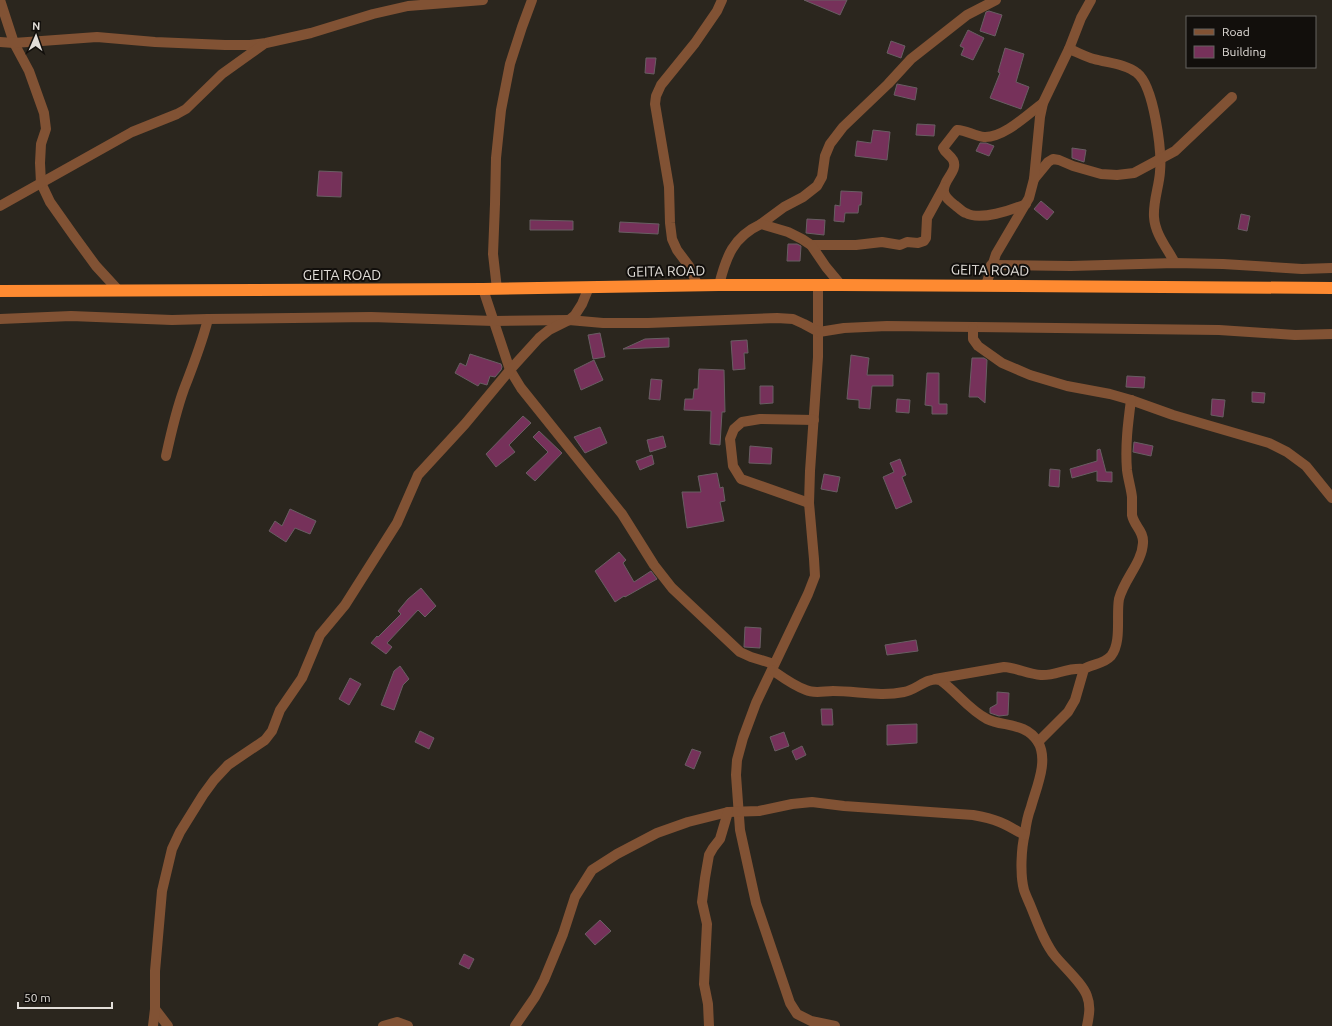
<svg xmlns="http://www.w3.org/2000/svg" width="1332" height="1026" font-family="Ubuntu,sans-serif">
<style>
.building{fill:#76315a;stroke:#695e63}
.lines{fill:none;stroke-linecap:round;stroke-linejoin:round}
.street{stroke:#815234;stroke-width:10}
.highway{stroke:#fe8a31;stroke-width:12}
.labels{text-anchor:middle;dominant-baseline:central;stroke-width:4;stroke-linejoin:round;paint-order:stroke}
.street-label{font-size:14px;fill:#e2ded9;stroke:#120f0c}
</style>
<rect width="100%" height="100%" fill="#2b261e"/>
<g class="building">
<path d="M804 0H847L840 15Z"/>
<path d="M989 11 1002 15 995 36 980 31 986 12Z"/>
<path d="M968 30 984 38 973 60 961 55 964 48 960 46Z"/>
<path d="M891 41 905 46 901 58 887 53Z"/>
<path d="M1005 48 1024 54 1016 82 1029 87 1021 109 990 98 1000 73 998 72Z"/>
<path d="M646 58H656L654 74 645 73Z"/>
<path d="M897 84 917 88 915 100 894 95Z"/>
<path d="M917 124 935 125 934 136 916 135Z"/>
<path d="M873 130 890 132 887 160 855 156 857 141 871 143Z"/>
<path d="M980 143H986L994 146 989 156 976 151Z"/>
<path d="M1072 148 1086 150 1084 162 1072 158Z"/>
<path d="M319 171 342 172 341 197 317 196Z"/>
<path d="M841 191 862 192 861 205H859L858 213H845L844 222 834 221 835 205 840 206Z"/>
<path d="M1041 201 1054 212 1047 220 1034 209Z"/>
<path d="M1241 214 1250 216 1247 231 1238 229Z"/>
<path d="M807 219 825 220 824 235 806 233Z"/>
<path d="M530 220 573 221V230H530Z"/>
<path d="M620 222 659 224 658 234 619 232Z"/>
<path d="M788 244H797L801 246 800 261H787Z"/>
<path d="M600 333 605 357 593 359 588 335Z"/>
<path d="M669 338V347L623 349 645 339Z"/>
<path d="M747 340 748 353H744L745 369 733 370 731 341Z"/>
<path d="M470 354 501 364 502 367 501 370 495 377 490 376 487 385 480 383 478 386 455 373 460 363 466 366Z"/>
<path d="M851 355 869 358 867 375H893V386H872L870 409 859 408V400L847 399Z"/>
<path d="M972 358H984L987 360 985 403 978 397H969Z"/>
<path d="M594 360 603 380 581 390 574 370Z"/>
<path d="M699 369 724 370 725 412H722L720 445 710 444 711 411 684 410 685 399H693L694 389H698Z"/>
<path d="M927 373H939V404H947V414H932V406L925 405Z"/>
<path d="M1127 376 1145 377 1144 388 1126 387Z"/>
<path d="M651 379 662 380 660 400 649 399Z"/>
<path d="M760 386H773V403L760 404Z"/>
<path d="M1252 392 1265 393 1264 403 1252 402Z"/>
<path d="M897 399 910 400 909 413 896 412Z"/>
<path d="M1212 399 1225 400 1223 417 1211 415Z"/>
<path d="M523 416 531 423 509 445 515 452 496 467 486 454Z"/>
<path d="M600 427 607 443 585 453 574 437Z"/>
<path d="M539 431 562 453 535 481 526 473 548 452 533 437Z"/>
<path d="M663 436 666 447 650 452 647 440Z"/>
<path d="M1134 442 1153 446 1151 456 1133 452Z"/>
<path d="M750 446 772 448 771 464 749 463Z"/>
<path d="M1100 449 1106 472H1112V482L1097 481V471L1072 478 1070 469 1097 461V450Z"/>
<path d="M652 455 654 464 640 470 636 461Z"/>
<path d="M900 459 906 475 902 477 912 502 896 509 883 477 894 472 890 463Z"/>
<path d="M1050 469 1060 470 1059 487 1049 486Z"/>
<path d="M717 473 720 488 723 487 725 501 720 502 724 521 687 528 682 492H701L698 476Z"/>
<path d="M824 474 840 477 837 492 821 489Z"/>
<path d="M290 509 316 521 310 534 295 528 286 542 269 531 275 521 282 526Z"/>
<path d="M619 552 626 560 623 563 634 582 651 571 657 579 625 597 624 596 615 602 595 571Z"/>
<path d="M421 588 436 606 425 617 418 610 387 643 392 647 386 654 371 643 377 636 378 637 401 614 398 611 408 599Z"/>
<path d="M745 627 761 628 760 648 744 647Z"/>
<path d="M916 640 918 651 887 655 885 645Z"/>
<path d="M400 666 409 679 403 685 394 710 381 705 394 671Z"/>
<path d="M350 678 361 684 349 705 339 699Z"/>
<path d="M997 692 1009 693 1008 715 999 716 990 713V708L997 704Z"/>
<path d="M821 709H832L833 725H822Z"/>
<path d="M917 724V743L887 745V725Z"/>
<path d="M420 731 434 738 429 749 415 742Z"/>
<path d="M784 732 789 746 775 751 770 737Z"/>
<path d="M802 746 806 755 796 760 792 751Z"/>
<path d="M692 749 701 752 694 769 685 765Z"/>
<path d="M600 920 611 931 595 945 585 934Z"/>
<path d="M464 954 474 959 469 969 459 964Z"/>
</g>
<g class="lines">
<g class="street">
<path d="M0 0 14 43 29 71 44 113 46 129 41 144 40 163 41 183 50 202 74 236 96 266 119 291"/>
<path d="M0 42 14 43 97 37 155 42 225 45H250L266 43 311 33 373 14 408 6 483 0"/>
<path d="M1069 49C1077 52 1086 57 1094 59 1108 63 1126 64 1137 73 1154 86 1162 151 1160 172 1159 187 1153 201 1154 217 1155 234 1167 248 1175 263"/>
<path d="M1034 179 1048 162 1053 159 1059 160 1073 166 1101 174 1117 175 1134 173 1175 151 1232 97"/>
<path d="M1026 204C1012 210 980 221 966 213 962 212 959 208 956 206 951 202 945 198 944 192 942 180 959 171 953 160 950 155 945 153 943 148L957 130C963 129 975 136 984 137 1004 138 1028 114 1043 103"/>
<path d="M0 206 132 132 177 114 186 109 222 74 264 44"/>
<path d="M761 224 784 207 803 197 817 186 822 177 825 156 830 144 843 127 888 84 911 59 967 15 996 0"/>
<path d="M811 245H856L882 242 900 245 907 242 918 243 924 241 926 238 927 218 944 187"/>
<path d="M991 265 1071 266 1175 263 1223 264 1302 269 1332 268"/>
<path d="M719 285C726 257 733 237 761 224L788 232 802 239 811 245 826 267 841 285"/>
<path d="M818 285V357L810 471 809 503 814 559 815 576 808 594 756 703 743 738 737 760 736 775 740 830 756 903 790 1003 797 1014 811 1021 835 1026"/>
<path d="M986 285 996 254 1029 198 1034 179 1040 117 1043 103 1069 49 1081 18 1091 0"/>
<path d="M698 286 689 266 677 250 672 239 670 223 669 187 655 104 656 96 661 85 695 43 717 11 722 0"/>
<path d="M483 289 510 370 521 388 622 514 654 565 672 588 740 652 751 657 774 664"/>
<path d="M497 289 493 254 495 204 496 158 501 110 510 64 522 27 532 0"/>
<path d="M0 319 71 316 172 320 208 319 371 317 494 321 569 320 603 323H648L777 318 793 319 804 324 819 332 844 328 887 326 1219 330 1295 335 1332 334"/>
<path d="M973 328V339L978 346 1002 363 1030 375 1067 386 1110 394 1131 400 1173 415 1269 443 1287 452 1306 466 1332 498"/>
<path d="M166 456C171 433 176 411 184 389 193 366 202 343 208 319"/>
<path d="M809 503 741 479 733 466 730 439 734 429 742 422 760 419 814 420"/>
<path d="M772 670C782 677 794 686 806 690 814 694 824 691 833 691 857 691 880 697 904 692 917 690 926 677 940 680 957 692 968 709 987 719 1003 727 1026 722 1038 742 1049 761 1036 788 1031 807 1028 815 1026 824 1025 833 1021 849 1020 875 1024 890 1026 896 1029 902 1031 907 1038 924 1044 942 1055 956 1064 967 1083 984 1087 996 1091 1006 1089 1016 1087 1026"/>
<path d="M935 679 1004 667C1017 668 1028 674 1041 675 1056 676 1067 667 1084 669"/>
<path d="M1038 742 1068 712 1075 700 1084 669C1092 664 1104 664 1111 656 1122 642 1116 616 1119 599 1124 579 1142 563 1143 543 1144 531 1134 526 1132 515 1132 509 1132 503 1132 497 1131 488 1128 479 1127 470 1125 446 1128 423 1131 400"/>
<path d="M155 1009 168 1026"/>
<path d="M153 1026 155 1009V971L162 891 172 849 180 832 203 795 214 780 228 765 265 740 272 731 280 710 302 678 320 635 345 605 397 523 418 475 465 424 510 370 539 338 549 330 569 320 575 315 582 304 589 287"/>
<path d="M383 1026 397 1022 408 1026"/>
<path d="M515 1026 535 997 544 980 563 934 575 897 592 870 617 854 657 833 688 822 728 812 759 811 792 804 812 802 844 806 973 815C996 819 1004 823 1024 835"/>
<path d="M709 1026 708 1004 704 984 707 924 702 902 705 878 709 855 713 848 720 839 728 812"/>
</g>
<path class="highway" d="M0 291 483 289 719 285H841L1332 288"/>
</g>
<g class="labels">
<g class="street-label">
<text transform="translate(990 270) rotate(1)">GEITA ROAD</text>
<text transform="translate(666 271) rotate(-1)">GEITA ROAD</text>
<text x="342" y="275">GEITA ROAD</text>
</g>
</g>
<rect x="1186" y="16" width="130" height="52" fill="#120f0c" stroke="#65625e"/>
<rect x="1194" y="29" width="20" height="6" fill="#815234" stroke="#65625e"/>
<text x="1222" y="36" font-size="12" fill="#e2ded9">Road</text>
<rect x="1194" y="46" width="20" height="12" fill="#76315a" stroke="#65625e"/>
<text x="1222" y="56" font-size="12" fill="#e2ded9">Building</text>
<g transform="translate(36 36) rotate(2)" stroke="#120f0c" stroke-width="3" paint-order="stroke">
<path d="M0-3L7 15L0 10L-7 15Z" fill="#e2ded9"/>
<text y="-6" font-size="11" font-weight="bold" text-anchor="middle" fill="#e2ded9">N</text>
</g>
<path d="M18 1002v6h94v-6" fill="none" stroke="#e2ded9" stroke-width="2"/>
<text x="24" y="1002" font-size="12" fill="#e2ded9" stroke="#120f0c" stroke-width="3" paint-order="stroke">50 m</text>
</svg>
